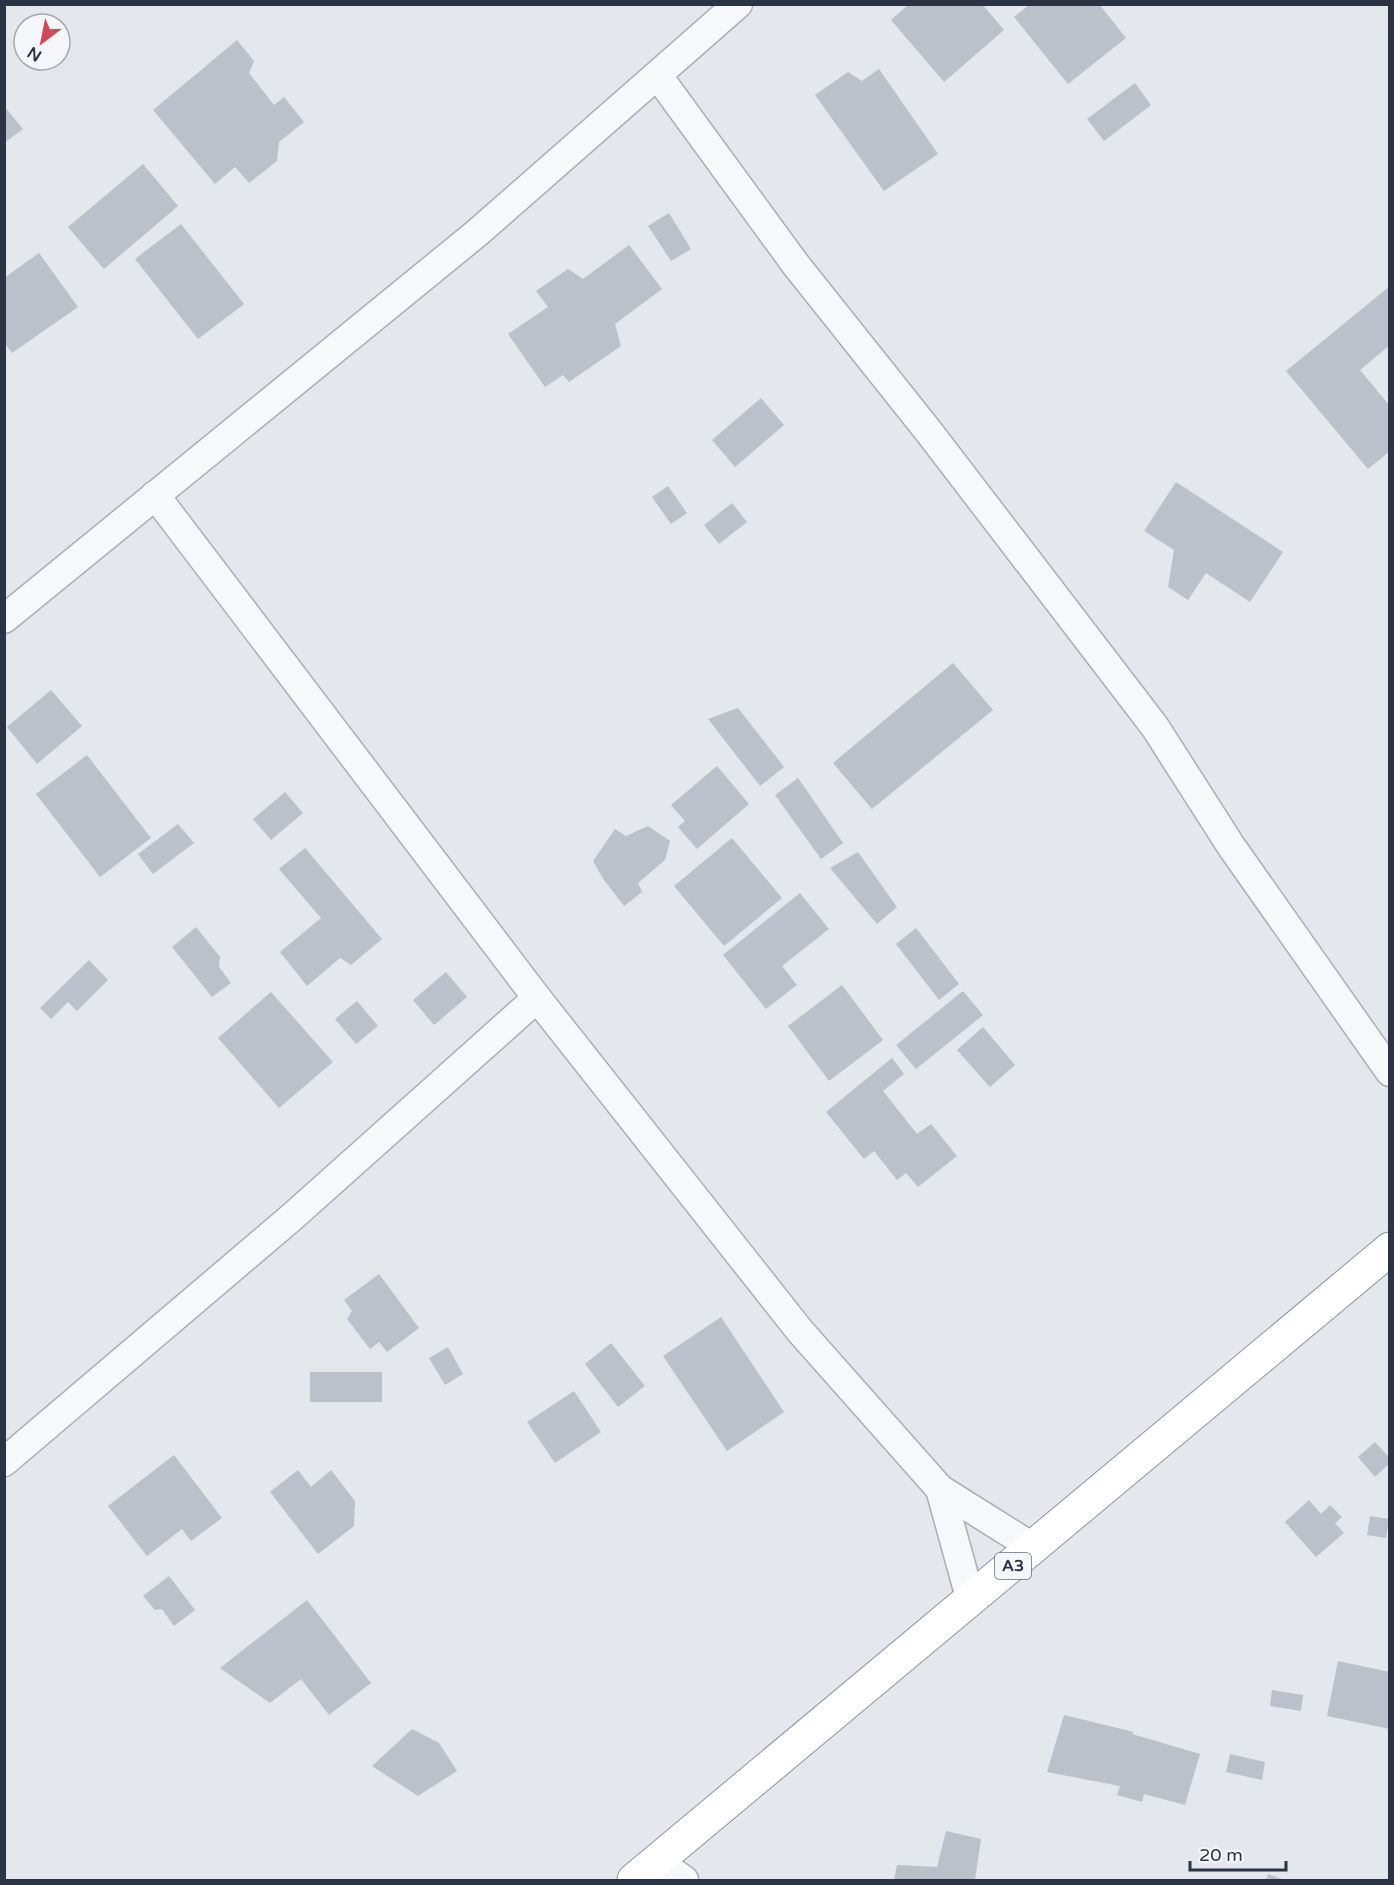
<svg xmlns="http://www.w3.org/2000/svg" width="1394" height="1885" font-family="'Varela Round',sans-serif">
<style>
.building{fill:#bbc0ca}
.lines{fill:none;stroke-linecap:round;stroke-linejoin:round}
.street-casing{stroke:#a9aeb7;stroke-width:31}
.highway-casing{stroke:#8b94a3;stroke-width:35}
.street{stroke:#f7f8fa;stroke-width:28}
.highway{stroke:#fff;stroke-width:33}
.labels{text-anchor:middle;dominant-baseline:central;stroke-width:4.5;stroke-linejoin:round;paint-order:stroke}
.shield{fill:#f4f6f9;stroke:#676e7b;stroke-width:1.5}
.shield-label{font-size:16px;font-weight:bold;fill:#2b3445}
</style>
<rect width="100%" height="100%" fill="#e4e7ec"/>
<g class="building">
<path d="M909 4H982L1004 30 944 82 891 20Z"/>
<path d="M1030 4H1099L1126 38 1068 84 1014 17Z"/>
<path d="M237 40 254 61 249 73 274 105 284 97 304 122 279 142 277 161 249 183 235 167 215 184 153 110Z"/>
<path d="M879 69 938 154 884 191 815 95 848 72 862 81Z"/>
<path d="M1135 83 1151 105 1104 141 1087 119Z"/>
<path d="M4 106 23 129 4 143Z"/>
<path d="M143 164 178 206 104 269 68 227Z"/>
<path d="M669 213 691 249 671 261 648 226Z"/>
<path d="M181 224 244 304 198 339 135 259Z"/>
<path d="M629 245 662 289 615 324 621 346 569 382 563 375 545 387 508 334 548 307 536 291 568 269 583 279Z"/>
<path d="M39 253 78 307 12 353 4 342V278Z"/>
<path d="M1390 286V345L1360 370 1390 406V451L1368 469 1286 371Z"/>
<path d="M761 398 784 425 735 467 712 440Z"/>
<path d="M1176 482 1283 552 1250 602 1206 573 1188 600 1168 587 1174 550 1144 531Z"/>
<path d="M668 486 687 513 671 524 652 497Z"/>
<path d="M732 503 747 522 719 544 704 525Z"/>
<path d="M953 663 993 710 872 809 833 763Z"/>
<path d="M51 690 82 726 37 764 7 727Z"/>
<path d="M738 708 784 767 760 786 708 719Z"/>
<path d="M87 755 151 838 100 877 36 794Z"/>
<path d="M717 766 749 804 697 849 678 827 685 821 671 805Z"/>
<path d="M798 778 843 843 821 859 775 795Z"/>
<path d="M285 792 303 813 271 840 253 819Z"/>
<path d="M178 824 194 843 153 874 138 854Z"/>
<path d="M648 826 670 841 665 860 638 883 642 892 624 906 604 880 593 861 615 829 626 836Z"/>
<path d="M732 838 782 898 724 946 674 886Z"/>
<path d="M305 848 382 939 351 965 340 958 307 986 280 952 321 918 279 869Z"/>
<path d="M858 852 897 907 877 924 830 868Z"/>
<path d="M800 893 829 929 782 966 797 985 766 1009 723 955Z"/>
<path d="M196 927 220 957 219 967 231 983 212 997 172 947Z"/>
<path d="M916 928 959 984 939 1000 896 944Z"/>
<path d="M89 960 108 980 77 1011 68 1002 51 1019 40 1008Z"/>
<path d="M446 972 467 997 434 1025 413 1000Z"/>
<path d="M842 985 883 1040 829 1081 788 1026Z"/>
<path d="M963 991 983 1015 916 1069 896 1045Z"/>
<path d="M271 992 333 1062 279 1108 218 1038Z"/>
<path d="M357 1001 378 1026 356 1044 335 1019Z"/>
<path d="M983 1027 1015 1065 990 1087 957 1050Z"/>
<path d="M892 1058 904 1074 883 1091 917 1134 931 1124 957 1156 918 1187 906 1173 897 1180 874 1151 864 1159 826 1112Z"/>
<path d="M379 1274 419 1328 387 1352 379 1342 370 1349 347 1319 352 1311 344 1300Z"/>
<path d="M721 1317 784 1412 727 1451 663 1356Z"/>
<path d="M611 1343 645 1386 618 1407 585 1364Z"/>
<path d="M448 1347 463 1374 445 1385 429 1358Z"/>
<rect x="310" y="1372" width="72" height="30"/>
<path d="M574 1391 601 1432 555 1463 527 1422Z"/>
<path d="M1375 1442 1390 1458V1463L1375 1477 1358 1457Z"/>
<path d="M174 1455 222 1518 191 1541 182 1529 147 1556 108 1506Z"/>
<path d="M298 1470 311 1487 331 1470 355 1501 354 1526 318 1554 270 1492Z"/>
<path d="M1309 1500 1321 1514 1330 1505 1342 1517 1335 1523 1344 1533 1316 1557 1285 1522Z"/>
<path d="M1370 1516 1389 1519 1386 1538 1367 1535Z"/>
<path d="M169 1576 195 1610 174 1626 162 1609 155 1610 143 1596Z"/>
<path d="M307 1600 371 1683 329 1715 301 1679 270 1703 220 1668Z"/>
<path d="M1338 1661 1390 1672V1729L1327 1716Z"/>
<path d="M1272 1690 1303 1695 1301 1711 1270 1706Z"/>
<path d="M1064 1715 1134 1732 1132 1734 1200 1754 1185 1805 1144 1794 1142 1802 1117 1795 1120 1786 1047 1772Z"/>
<path d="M412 1729 439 1743 457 1771 418 1796 372 1766Z"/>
<path d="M1230 1754 1265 1762 1262 1780 1226 1772Z"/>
<path d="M946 1831 981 1839 975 1880H894L897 1865 937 1867Z"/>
<path d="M1268 1874 1284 1880H1266Z"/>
</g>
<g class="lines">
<defs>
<g id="street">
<path d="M658 76 796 265 929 432 1155 727 1231 846 1390 1072"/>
<path d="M155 495 537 998 800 1331 940 1489 1034 1548"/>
<path d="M4 619 477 233 738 4"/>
<path d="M4 1462 292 1217 537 998"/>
<path d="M940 1489 971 1601"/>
<path d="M657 1861 684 1880"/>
</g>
<path id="highway" d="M634 1880 1390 1249"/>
</defs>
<use href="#street" class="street-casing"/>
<use href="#highway" class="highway-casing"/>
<use href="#street" class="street"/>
<use href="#highway" class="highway"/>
</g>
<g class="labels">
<rect class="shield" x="995" y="1553" width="36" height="26" rx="4.5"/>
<g class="shield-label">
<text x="1013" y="1566">A3</text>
</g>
</g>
<rect width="1394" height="1885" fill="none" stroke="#2b3445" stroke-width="12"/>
<g transform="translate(42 42) rotate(212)"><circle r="28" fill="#f4f6f9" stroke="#a4a8b1" stroke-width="1.5"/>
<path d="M0-4.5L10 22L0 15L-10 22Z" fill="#d1495b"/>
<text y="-9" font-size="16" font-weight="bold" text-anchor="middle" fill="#2b3445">N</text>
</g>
<path d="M1190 1861v9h96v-9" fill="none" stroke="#2b3445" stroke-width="3"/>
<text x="1199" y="1861" font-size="18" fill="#2b3445" stroke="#f4f6f9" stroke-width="4.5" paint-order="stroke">20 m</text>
</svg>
